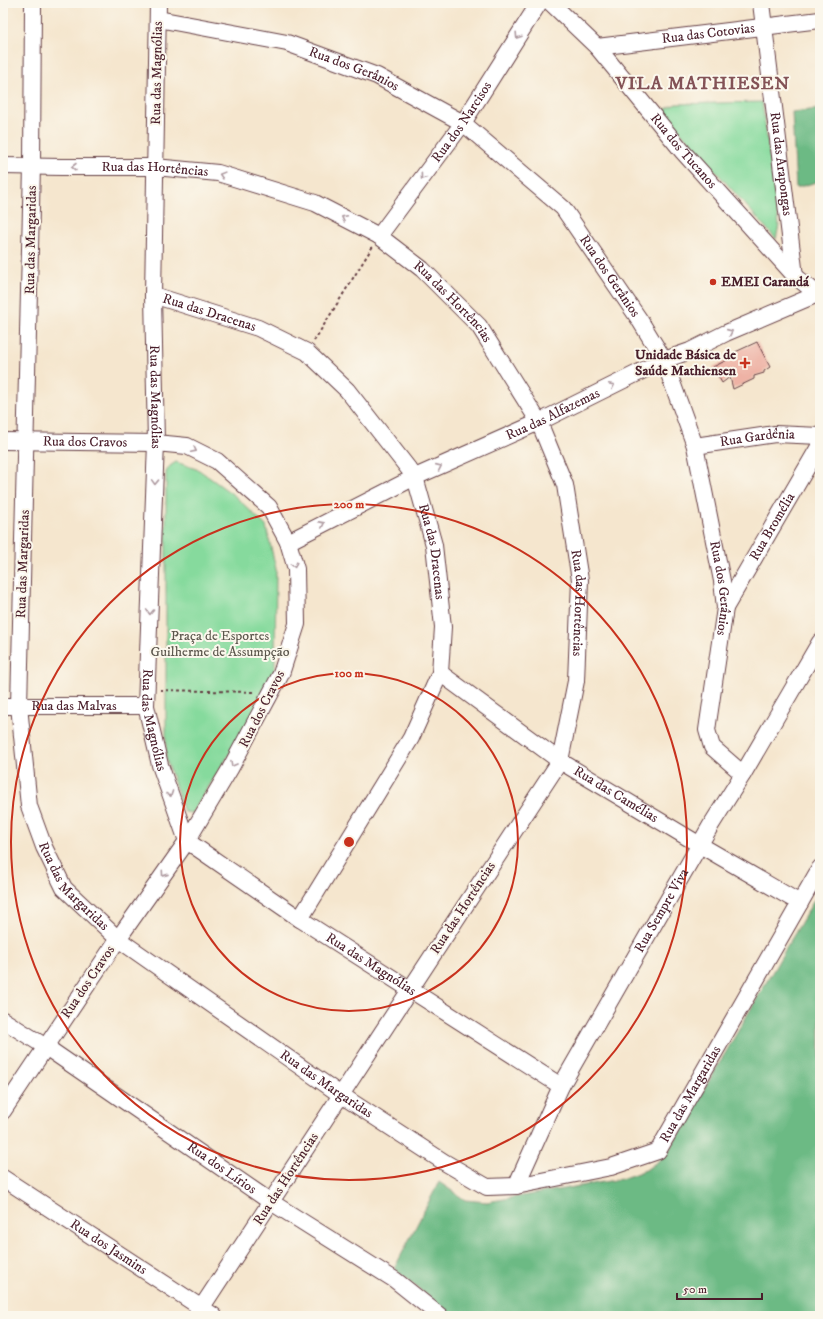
<svg xmlns="http://www.w3.org/2000/svg" width="823" height="1319" font-family="'IM FELL DW Pica',serif">
<style>
.green{fill:#86da9d;stroke:#687c64}
.forest{fill:#6cba84;stroke:#5b6c58}
.building{fill:#eeb2a5}
.lines{fill:none;stroke-linecap:round;stroke-linejoin:round}
.minor-casing{stroke:#643d43;stroke-width:18}
.path{stroke:#643d43;stroke-width:2;stroke-dasharray:3 3;stroke-linecap:butt}
.minor{stroke:#fff;stroke-width:16}
.oneway{stroke:#ae9aa0}
.ring{fill:none;stroke:#c8321e;stroke-width:2}
.poi-dot{fill:#c8321e;stroke:#fbf7ec;stroke-width:1.5}
.labels{text-anchor:middle;dominant-baseline:central;stroke-width:4;stroke-linejoin:round;paint-order:stroke}
.street-label{font-size:14px;fill:#4a1f2b;stroke:#fbf7ec}
.poi-label{font-size:14px;font-weight:bold;fill:#4a1f2b;stroke:#fbf7ec;text-anchor:start}
.park-label{font-size:14px;fill:#5c574d;stroke:#fbf7ec}
.district-label{font-size:18px;font-weight:bold;letter-spacing:1px;fill:#835256;stroke:#fbf7ec}
.centre{fill:#c8321e;stroke:#fbf7ec;stroke-width:2}
.ring-label{font-size:12px;text-anchor:middle;font-weight:bold;fill:#c8321e;stroke:#fbf7ec;stroke-width:4;stroke-linejoin:round;paint-order:stroke}
</style>
<rect width="100%" height="100%" fill="#fbf7ec"/>
<filter id="ink" filterUnits="userSpaceOnUse"><feTurbulence type="fractalNoise" baseFrequency=".025" numOctaves="2"/><feDisplacementMap in="SourceGraphic" scale="8" xChannelSelector="R" yChannelSelector="G"/><feConvolveMatrix kernelMatrix="1 2 1 2 8 2 1 2 1" color-interpolation-filters="sRGB"/></filter>
<filter id="wash" filterUnits="userSpaceOnUse"><feTurbulence type="fractalNoise" baseFrequency=".012" numOctaves="4" result="noise"/><feDisplacementMap in="SourceGraphic" scale="16" xChannelSelector="R" yChannelSelector="G"/><feGaussianBlur stdDeviation="0.9" result="paint"/><feColorMatrix in="noise" values="0 0 0 0 0 0 0 0 0 0 0 0 0 0 0 0 0 1.4 0 .05"/><feComposite in="paint" operator="in"/></filter>
<g filter="url(#wash)">
<rect width="100%" height="100%" fill="#f5e6ce"/>
<g class="green">
<path d="M762 102 779 225 776 239 662 111 676 104Z"/>
<path d="M176 462 199 470 235 496 266 526 276 569 275 667 260 706 192 813 184 812 166 758V472L170 466Z"/>
</g>
<g class="forest">
<path d="M820 109V181L796 188 792 112Z"/>
<path d="M820 890V1316H452L394 1269 439 1182 465 1200 487 1202 621 1179 646 1170 666 1155Z"/>
</g>
<g id="blocks">
<path class="building" d="M757 342 770 367 764 371V373L754 376V379L733 389 730 377 722 383 713 367 731 358V354Z"/>
</g>
</g>
<g filter="url(#ink)">
<use href="#blocks" fill-opacity="0" stroke="#643d43" stroke-width="1"/>
<g class="lines">
<defs>
<g id="minor">
<path id="s1" d="M33 3 32 166 19 706 29 806 44 847 64 888 118 939 341 1095 444 1162 487 1187 516 1186 611 1167 658 1151 820 868"/>
<path id="s2" d="M158 3 153 295 156 443 146 706 160 765 187 841 300 919 561 1086"/>
<path id="s3" d="M551 3 597 47 683 152 795 276 820 296"/>
<path id="s4" d="M761 3 795 276"/>
<path id="s5" d="M158 19 287 43 377 76 463 123 563 208 639 319 664 360 695 446 722 581 725 608 707 730 712 747 743 774"/>
<path id="s6" d="M597 47 820 20"/>
<path id="s7" d="M3 166 61 167H155L218 173 315 203 379 236 422 269 479 326 539 422 565 485 580 580 576 681 560 761 196 1316"/>
<path id="s8" d="M379 236 463 123 539 3"/>
<path id="s9" d="M153 295 258 328 307 352 347 390 415 477 434 545 443 627 440 673 411 738 300 919"/>
<path id="s10" d="M3 441 156 443 187 446 217 461 269 507 288 542 296 569 297 624 281 674 230 769 187 841 118 939 3 1111"/>
<path id="s11" d="M695 446 775 434 820 436"/>
<path id="s12" d="M288 542 415 477 539 422 664 360 690 351 726 333 820 293"/>
<path id="s13" d="M725 608 820 445"/>
<path id="s14" d="M440 673 560 761 700 845 800 903"/>
<path id="s15" d="M3 706H146"/>
<path id="s16" d="M3 1020 46 1047 271 1202 395 1280 440 1316"/>
<path id="s17" d="M3 1178 214 1316"/>
<path id="s18" d="M516 1186 561 1086 711 825 743 774 820 642"/>
</g>
</defs>
<use href="#minor" class="minor-casing"/>
<g class="path">
<path d="M314 341 373 246"/>
<path d="M160 690 255 692"/>
</g>
<use href="#minor" class="minor"/>
</g>
<defs><path id="oneway-chevron" d="M-2-3.5L2.5 0L-2 3.5" fill="none" stroke-width="1.6" stroke-linecap="round" stroke-linejoin="round"/></defs>
<g class="oneway">
<use href="#oneway-chevron" transform="translate(518 36) rotate(123)"/>
<use href="#oneway-chevron" transform="translate(74 167) rotate(180)"/>
<use href="#oneway-chevron" transform="translate(222 175) rotate(-165)"/>
<use href="#oneway-chevron" transform="translate(423 177) rotate(127)"/>
<use href="#oneway-chevron" transform="translate(344 218) rotate(-153)"/>
<use href="#oneway-chevron" transform="translate(730 332) rotate(-24)"/>
<use href="#oneway-chevron" transform="translate(612 386) rotate(-26)"/>
<use href="#oneway-chevron" transform="translate(194 450) rotate(26)"/>
<use href="#oneway-chevron" transform="translate(439 467) rotate(-24)"/>
<use href="#oneway-chevron" transform="translate(155 482) rotate(92)"/>
<use href="#oneway-chevron" transform="translate(322 524) rotate(-27)"/>
<use href="#oneway-chevron" transform="translate(294 565) rotate(75)"/>
<use href="#oneway-chevron" transform="translate(150 612) rotate(92)"/>
<use href="#oneway-chevron" transform="translate(233 764) rotate(119)"/>
<use href="#oneway-chevron" transform="translate(170 794) rotate(70)"/>
<use href="#oneway-chevron" transform="translate(164 874) rotate(125)"/>
</g>
</g>
<g class="ring">
<circle cx="349" cy="842" r="169"/>
<circle cx="349" cy="842" r="338"/>
</g>
<g class="poi-dot">
<circle cx="713" cy="282" r="4"/>
<path d="M743 357h4v4h4v4h-4v4h-4v-4h-4v-4h4z"/>
</g>
<g class="labels">
<g class="street-label">
<text stroke="none"><textPath href="#s6" startOffset="112">Rua das Cotovias</textPath></text>
<text stroke="none"><textPath href="#s5" startOffset="203">Rua dos Gerânios</textPath></text>
<text transform="translate(157 73) rotate(-89)">Rua das Magnólias</text>
<text stroke="none"><textPath href="#s8" startOffset="141">Rua dos Narcisos</textPath></text>
<text stroke="none"><textPath href="#s3" startOffset="199">Rua dos Tucanos</textPath></text>
<text stroke="none"><textPath href="#s4" startOffset="162">Rua das Arapongas</textPath></text>
<text stroke="none"><textPath href="#s7" startOffset="152">Rua das Hortências</textPath></text>
<text transform="translate(31 240) rotate(-89)">Rua das Margaridas</text>
<text stroke="none"><textPath href="#s5" startOffset="539">Rua dos Gerânios</textPath></text>
<text stroke="none"><textPath href="#s7" startOffset="488">Rua das Hortências</textPath></text>
<text stroke="none"><textPath href="#s9" startOffset="59">Rua das Dracenas</textPath></text>
<text stroke="none"><textPath href="#s2" startOffset="394">Rua das Magnólias</textPath></text>
<text stroke="none"><textPath href="#s12" startOffset="294">Rua das Alfazemas</textPath></text>
<text stroke="none"><textPath href="#s11" startOffset="63">Rua Gardênia</textPath></text>
<text stroke="none"><textPath href="#s10" startOffset="82">Rua dos Cravos</textPath></text>
<text stroke="none"><textPath href="#s13" startOffset="94">Rua Bromélia</textPath></text>
<text stroke="none"><textPath href="#s9" startOffset="407">Rua das Dracenas</textPath></text>
<text transform="translate(23 564) rotate(-88)">Rua das Margaridas</text>
<text stroke="none"><textPath href="#s5" startOffset="875">Rua dos Gerânios</textPath></text>
<text stroke="none"><textPath href="#s7" startOffset="824">Rua das Hortências</textPath></text>
<text stroke="none"><textPath href="#s15" startOffset="71">Rua das Malvas</textPath></text>
<text transform="translate(262 709) rotate(-63)">Rua dos Cravos</text>
<text stroke="none"><textPath href="#s2" startOffset="718">Rua das Magnólias</textPath></text>
<text stroke="none"><textPath href="#s14" startOffset="214">Rua das Camélias</textPath></text>
<text stroke="none"><textPath href="#s1" startOffset="897">Rua das Margaridas</textPath></text>
<text transform="translate(463 908) rotate(-57)">Rua das Hortências</text>
<text stroke="none"><textPath href="#s18" startOffset="312">Rua Sempre Viva</textPath></text>
<text stroke="none"><textPath href="#s2" startOffset="1066">Rua das Magnólias</textPath></text>
<text transform="translate(88 982) rotate(-56)">Rua dos Cravos</text>
<text stroke="none"><textPath href="#s1" startOffset="1221">Rua das Margaridas</textPath></text>
<text stroke="none"><textPath href="#s1" startOffset="1653">Rua das Margaridas</textPath></text>
<text stroke="none"><textPath href="#s16" startOffset="264">Rua dos Lírios</textPath></text>
<text transform="translate(286 1179) rotate(-57)">Rua das Hortências</text>
<text stroke="none"><textPath href="#s17" startOffset="126">Rua dos Jasmins</textPath></text>
</g>
<g class="poi-label">
<text x="721" y="282">EMEI Carandá</text>
<text x="736" y="355" text-anchor="end">Unidade Básica de<tspan x="736" dy="16">Saúde Mathiensen</tspan></text>
</g>
<g class="park-label">
<text x="220" y="636">Praça de Esportes<tspan x="220" dy="16">Guilherme de Assumpção</tspan></text>
</g>
<g class="district-label">
<text x="703" y="84">VILA MATHIESEN</text>
</g>
</g>
<circle cx="349" cy="842" r="6" class="centre"/>
<g class="ring-label">
<text x="349" y="508">200 m</text>
<text x="349" y="677">100 m</text>
</g>
<rect width="823" height="1319" fill="none" stroke="#fbf7ec" stroke-width="16"/>
<path d="M677 1293v6h85v-6" fill="none" stroke="#4a1f2b" stroke-width="2"/>
<text x="683" y="1293" font-size="12" fill="#4a1f2b" stroke="#fbf7ec" stroke-width="3" paint-order="stroke">50 m</text>
</svg>
